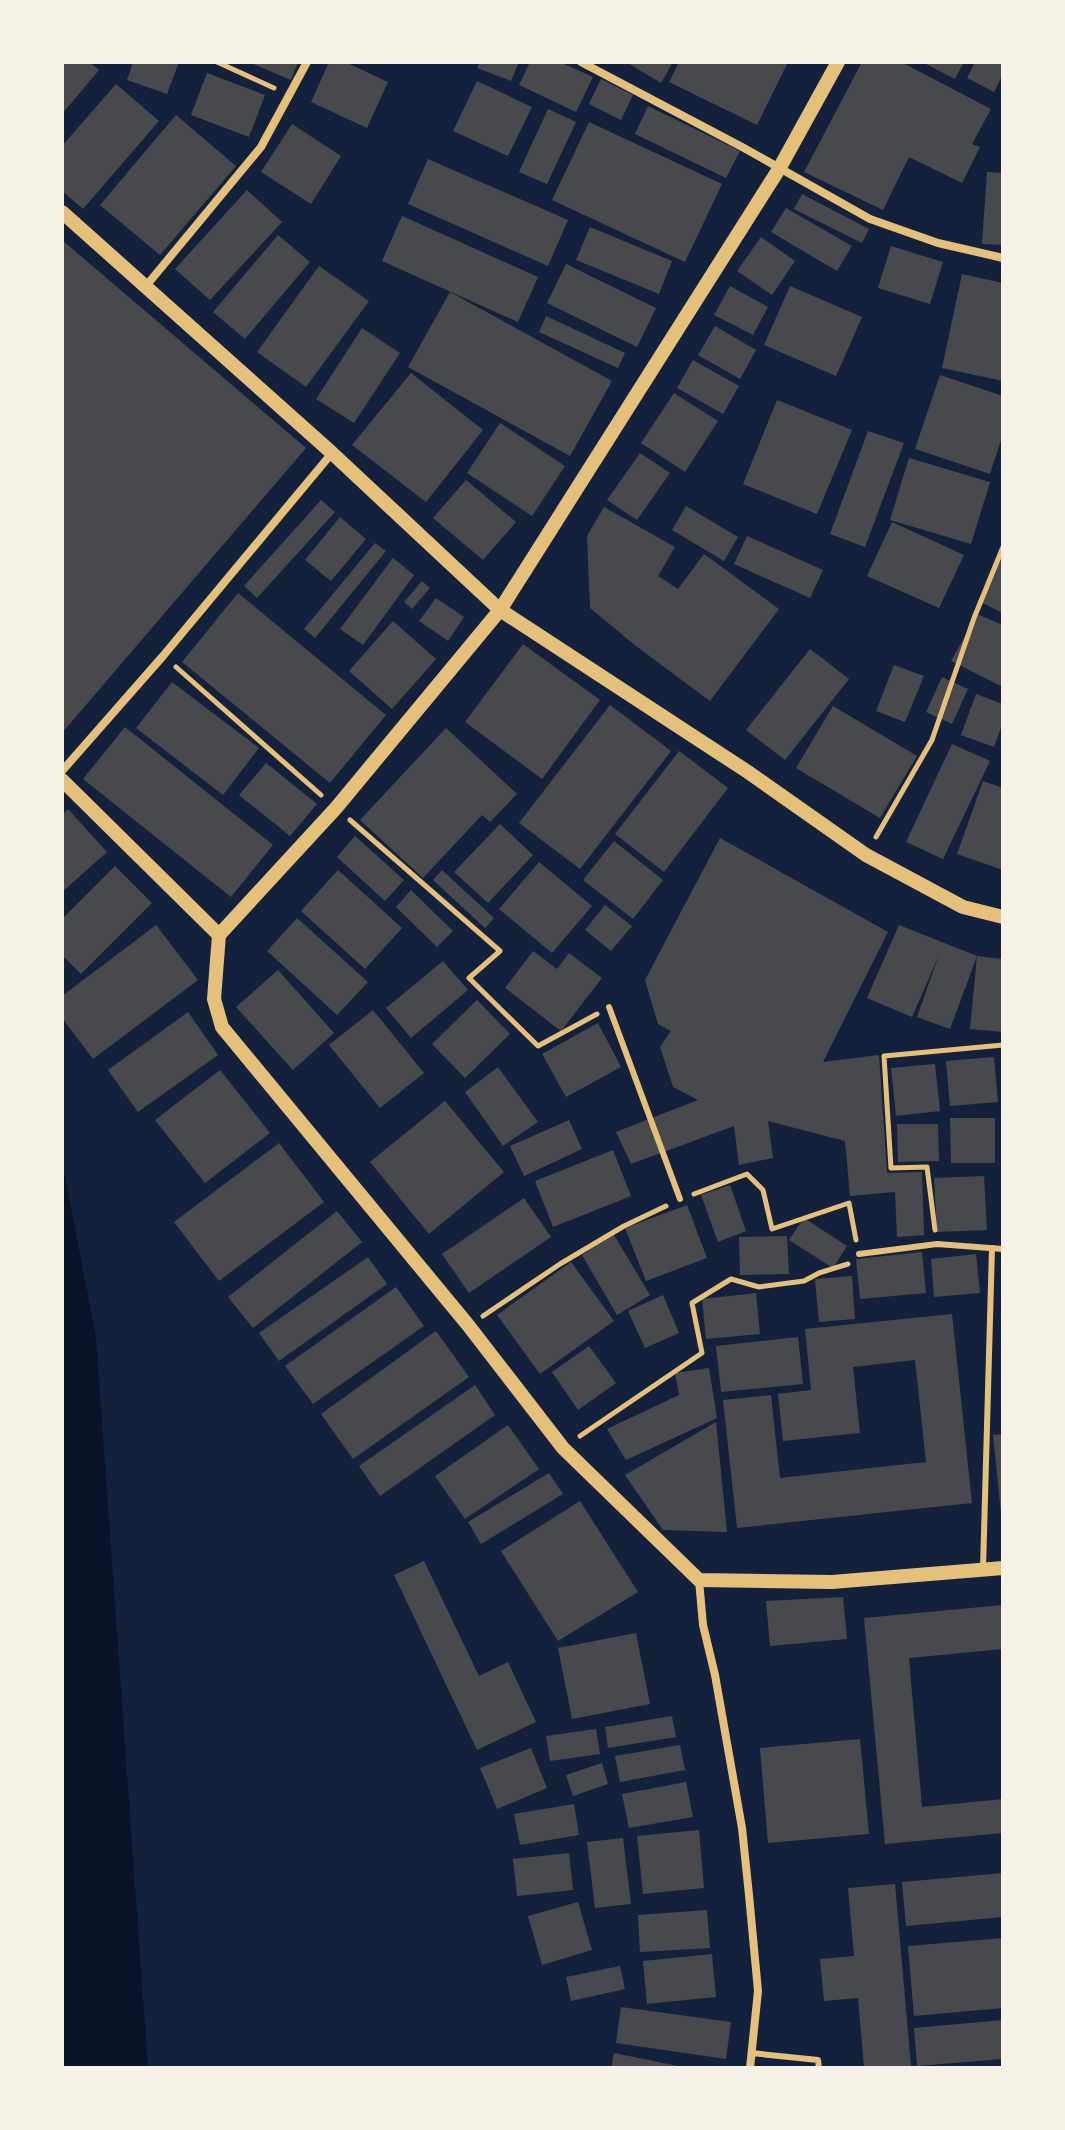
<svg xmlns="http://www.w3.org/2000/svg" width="1065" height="2130" font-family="Roboto,sans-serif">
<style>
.water{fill:#0b132b}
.building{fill:#48494c}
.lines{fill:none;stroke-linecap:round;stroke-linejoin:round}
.path{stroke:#e5c07b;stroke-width:5}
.service{stroke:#e5c07b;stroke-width:6}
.minor{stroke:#e5c07b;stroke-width:8}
.tertiary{stroke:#e5c07b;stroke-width:14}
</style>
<rect width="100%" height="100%" fill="#14213d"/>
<path class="water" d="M62 1161 96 1337 148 2068H62Z"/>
<g class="building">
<path d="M62 62H89L99 70 62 114Z"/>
<path d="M133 62H179L167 94 127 80Z"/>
<path d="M249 62H298L291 80Z"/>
<path d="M329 62H345L388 82 367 128 311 102Z"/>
<path d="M480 62H519L511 81 477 68Z"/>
<path d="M530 62H560L593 77 576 112 519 85Z"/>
<path d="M626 62H673L661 83Z"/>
<path d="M679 62H788L757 125 669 82Z"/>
<path d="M862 62H901L991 109 972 144 980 147 962 183 909 157 883 210 804 172Z"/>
<path d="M922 62H964L955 79Z"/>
<path d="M975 62H1003V74L994 92 967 78Z"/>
<path d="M207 73 265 95 249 137 191 115Z"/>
<path d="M601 79 633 95 621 120 589 104Z"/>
<path d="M477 81 532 107 508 156 453 131Z"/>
<path d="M116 84 159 121 83 209 62 191V146Z"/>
<path d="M648 106 740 151 726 178 635 134Z"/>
<path d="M548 109 576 122 547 184 519 172Z"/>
<path d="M176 115 236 166 160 255 100 205Z"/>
<path d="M589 122 722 184 685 262 552 200Z"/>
<path d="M292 124 341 156 311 204 261 172Z"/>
<path d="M428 159 568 220 548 266 408 204Z"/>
<path d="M987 172 1003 173V245L982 244Z"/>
<path d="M247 190 282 222 210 300 175 269Z"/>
<path d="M802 194 869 229 862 243 794 209Z"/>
<path d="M786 208 852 246 837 271 771 232Z"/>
<path d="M402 216 538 277 518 322 382 261Z"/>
<path d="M590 227 672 261 659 294 576 260Z"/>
<path d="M278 235 310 262 245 339 213 312Z"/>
<path d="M761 237 795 261 772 295 737 271Z"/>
<path d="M62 240 306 448 62 733Z"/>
<path d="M891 246 943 262 930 304 878 288Z"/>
<path d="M566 264 656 308 637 347 547 303Z"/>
<path d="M319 266 369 301 306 387 257 352Z"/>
<path d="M962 274 1003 283V381L942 368Z"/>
<path d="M730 286 768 307 753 335 714 315Z"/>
<path d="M790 286 862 317 836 376 764 345Z"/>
<path d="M450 292 612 381 570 456 408 367Z"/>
<path d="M546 316 625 353 618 368 539 332Z"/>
<path d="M715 326 756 350 740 379 698 355Z"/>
<path d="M362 328 400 353 354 423 316 399Z"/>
<path d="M693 360 739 386 723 414 677 388Z"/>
<path d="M411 373 483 430 426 502 352 445Z"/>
<path d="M940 375 1003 396V434L990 474 915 449Z"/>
<path d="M674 393 718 421 685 472 641 443Z"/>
<path d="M777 400 852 430 817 514 743 484Z"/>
<path d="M500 423 565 466 532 516 467 473Z"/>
<path d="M868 431 904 443 865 547 830 534Z"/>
<path d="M640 453 670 473 637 520 607 500Z"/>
<path d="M909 458 990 482 971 544 890 520Z"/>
<path d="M466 480 516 522 483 560 433 518Z"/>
<path d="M321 500 335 512 257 598 244 586Z"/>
<path d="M686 506 738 537 724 561 672 530Z"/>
<path d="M604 507 675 547 658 576 678 589 704 554 779 609 710 701 636 646 590 608 587 536Z"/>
<path d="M340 517 366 539 331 581 305 560Z"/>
<path d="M892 522 964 555 939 608 867 576Z"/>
<path d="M747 536 823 570 810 598 734 564Z"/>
<path d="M375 543 386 551 315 638 304 629Z"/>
<path d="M1003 551V613L978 601Z"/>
<path d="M393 558 414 575 363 645 340 629Z"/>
<path d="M422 581 430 588 412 609 404 602Z"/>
<path d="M238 593 386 715 330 783 182 662Z"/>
<path d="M436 598 464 617 448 641 419 621Z"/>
<path d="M974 613 1003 625V687L951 661 965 636Z"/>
<path d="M393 621 436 659 392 709 349 671Z"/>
<path d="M523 644 600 700 542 779 465 722Z"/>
<path d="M810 649 849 679 785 760 746 730Z"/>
<path d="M894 665 924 676 905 722 876 711Z"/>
<path d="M942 677 968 689 952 724 926 712Z"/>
<path d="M172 682 259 748 223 795 136 728Z"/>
<path d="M976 694 1003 704V722L994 747 961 735Z"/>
<path d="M610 705 671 751 580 869 519 823Z"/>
<path d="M833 706 917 756 880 818 796 768Z"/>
<path d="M125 727 273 845 231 897 83 779Z"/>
<path d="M446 728 517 794 490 822 482 815 423 878 360 820Z"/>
<path d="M952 744 990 761 943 859 906 842Z"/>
<path d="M679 751 728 788 664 872 615 834Z"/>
<path d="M266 763 317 804 290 836 239 795Z"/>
<path d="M983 781 1003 788V870L957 854Z"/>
<path d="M68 809 107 852 62 892V815Z"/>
<path d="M500 824 533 855 488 903 454 872Z"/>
<path d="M355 836 404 880 385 901 337 857Z"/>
<path d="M720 838 888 932 823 1062 879 1055 887 1173 922 1172 924 1235 897 1237 895 1192 850 1196 845 1141 768 1121 773 1158 739 1165 734 1126 631 1164 616 1132 698 1100 673 1087 660 1047 671 1031 658 1024 645 980Z"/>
<path d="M614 841 663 880 633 919 583 880Z"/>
<path d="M539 862 592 906 552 953 499 909Z"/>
<path d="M115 866 152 903 81 974 62 955V919Z"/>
<path d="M338 870 402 928 365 969 301 911Z"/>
<path d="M442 870 494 918 485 928 433 880Z"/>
<path d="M411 890 453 931 437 947 396 907Z"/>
<path d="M605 905 632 926 611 951 585 930Z"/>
<path d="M297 918 368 982 337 1015 267 951Z"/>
<path d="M156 925 198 980 93 1059 62 1018V996Z"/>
<path d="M899 925 977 956 950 1029 917 1017 939 955 912 1017 867 998Z"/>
<path d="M533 951 557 969 569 953 602 978 561 1031 505 988Z"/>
<path d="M977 956 1003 959V1032L970 1029Z"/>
<path d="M443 961 468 990 411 1038 386 1008Z"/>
<path d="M278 970 334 1033 293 1070 236 1007Z"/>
<path d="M477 1000 510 1034 465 1078 432 1044Z"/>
<path d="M373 1010 424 1073 380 1108 329 1045Z"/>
<path d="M188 1012 218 1055 138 1112 108 1070Z"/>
<path d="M598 1023 621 1067 566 1097 542 1054Z"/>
<path d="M994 1057 998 1102 950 1106 946 1061Z"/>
<path d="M935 1064 940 1111 896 1116 891 1068Z"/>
<path d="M498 1067 538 1122 503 1146 465 1092Z"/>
<path d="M220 1070 270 1133 205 1183 155 1120Z"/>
<path d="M445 1101 504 1172 429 1234 370 1162Z"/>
<path d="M950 1118H995V1163H951Z"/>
<path d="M569 1120 582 1149 524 1176 510 1146Z"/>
<path d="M897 1124H938L939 1161 898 1162Z"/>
<path d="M279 1143 324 1202 219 1281 174 1222Z"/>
<path d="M613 1150 631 1196 553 1227 535 1181Z"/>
<path d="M984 1176 987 1230 937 1232 934 1178Z"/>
<path d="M730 1185 746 1231 718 1242 701 1195Z"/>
<path d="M524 1198 551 1237 469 1293 442 1254Z"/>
<path d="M687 1205 707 1258 646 1281 625 1228Z"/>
<path d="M337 1211 362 1242 253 1328 228 1297Z"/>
<path d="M804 1218 847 1246 833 1268 789 1240Z"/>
<path d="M614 1235 650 1295 617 1315 582 1255Z"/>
<path d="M787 1236 789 1274 740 1275 739 1237Z"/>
<path d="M922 1252 926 1293 860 1299 856 1259Z"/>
<path d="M976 1254 980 1293 934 1297 931 1259Z"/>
<path d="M368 1257 387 1284 279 1361 259 1333Z"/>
<path d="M571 1262 614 1321 540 1374 497 1315Z"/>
<path d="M852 1276 855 1319 819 1322 815 1279Z"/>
<path d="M396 1287 424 1326 313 1404 285 1366Z"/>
<path d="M756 1293 760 1334 706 1339 702 1299Z"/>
<path d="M663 1295 679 1333 645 1348 628 1311Z"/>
<path d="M952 1314 972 1503 737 1528 723 1400 771 1395 780 1478 926 1462 915 1360 853 1367 860 1433 783 1441 778 1394 811 1390 805 1329Z"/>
<path d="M436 1331 469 1377 353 1459 321 1414Z"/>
<path d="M798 1337 803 1384 721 1392 716 1346Z"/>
<path d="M589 1346 616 1383 578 1410 552 1372Z"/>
<path d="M709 1368 717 1418 626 1460 607 1429 679 1395 675 1373Z"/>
<path d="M475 1385 495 1415 380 1496 359 1466Z"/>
<path d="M716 1422 727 1532 663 1530 625 1475Z"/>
<path d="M508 1425 539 1469 465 1519 435 1476Z"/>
<path d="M1003 1434V1513H1001L993 1435Z"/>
<path d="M549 1473 563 1494 481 1544 468 1522Z"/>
<path d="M580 1501 638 1592 558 1641 501 1551Z"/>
<path d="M424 1561 479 1676 508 1662 536 1722 477 1750 394 1575Z"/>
<path d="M843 1597 847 1639 770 1646 766 1601Z"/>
<path d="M1003 1605V1649L909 1658 922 1807 1003 1799V1833L885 1844 864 1618Z"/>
<path d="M636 1633 650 1704 572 1719 558 1648Z"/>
<path d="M672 1716 676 1737 608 1748 605 1727Z"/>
<path d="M596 1729 600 1754 550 1761 546 1736Z"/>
<path d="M860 1739 869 1834 768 1843 760 1748Z"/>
<path d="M680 1745 685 1770 620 1782 615 1756Z"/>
<path d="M531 1748 547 1788 497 1809 480 1768Z"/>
<path d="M602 1763 608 1784 573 1796 566 1775Z"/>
<path d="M686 1782 693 1817 629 1828 622 1794Z"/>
<path d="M574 1804 579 1835 520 1845 514 1814Z"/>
<path d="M699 1830 704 1888 643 1894 637 1836Z"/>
<path d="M623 1838 631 1904 595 1908 587 1842Z"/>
<path d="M569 1853 573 1890 517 1896 513 1859Z"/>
<path d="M1003 1873V1917L906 1926 902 1882Z"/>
<path d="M895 1884 911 2066 864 2068 858 1998 824 2001 820 1959 854 1956 848 1888Z"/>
<path d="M578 1902 592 1950 542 1965 528 1916Z"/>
<path d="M707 1910 710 1948 640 1952 638 1915Z"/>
<path d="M1003 1938V2008L914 2016 908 1946Z"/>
<path d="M712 1954 716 1997 647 2004 643 1961Z"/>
<path d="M620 1966 625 1989 571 2001 566 1977Z"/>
<path d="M621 2007 731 2022 726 2059 616 2043Z"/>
<path d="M1003 2020V2059L917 2066 914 2028Z"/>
<path d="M614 2053 683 2067V2068H611Z"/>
</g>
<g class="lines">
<g class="path">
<path d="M217 62 274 88"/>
<path d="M176 667 321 795"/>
<path d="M350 820 500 951 469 978 538 1046 597 1014"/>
<path d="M876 837 932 740 974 618 1003 547"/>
<path d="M694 1194 747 1174 763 1190 772 1229 849 1203 856 1240"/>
<path d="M935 1230 927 1167 891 1168 884 1056 1003 1045"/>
<path d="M483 1316 560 1264 624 1226 666 1206"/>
<path d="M580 1436 702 1353 692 1303 731 1279 759 1287 804 1281 819 1273 848 1264"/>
</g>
<g class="service">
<path d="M609 1007 680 1199"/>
<path d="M859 1254 937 1244 1003 1249"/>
<path d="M983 1569 992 1248"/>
<path d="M751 2053 818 2060 819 2068"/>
</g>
<g class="minor">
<path d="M581 62 744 148 870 219 938 243 1003 258"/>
<path d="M146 286 261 147 307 62"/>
<path d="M62 771 163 656 332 453"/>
<path d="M699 1580 703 1625 715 1675 742 1828 749 1895 758 1991 750 2068"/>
</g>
<g class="tertiary">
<path d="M62 212 332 453 500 610 748 772 866 855 963 907 1003 917"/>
<path d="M62 780 219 935"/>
<path d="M219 935 214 999 222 1027 468 1325 563 1448 699 1580 832 1582 1003 1568"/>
<path d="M219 935 336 808 500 610 779 169 838 62"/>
</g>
</g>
<rect width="1065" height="2130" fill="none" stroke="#f6f1e7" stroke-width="128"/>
</svg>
